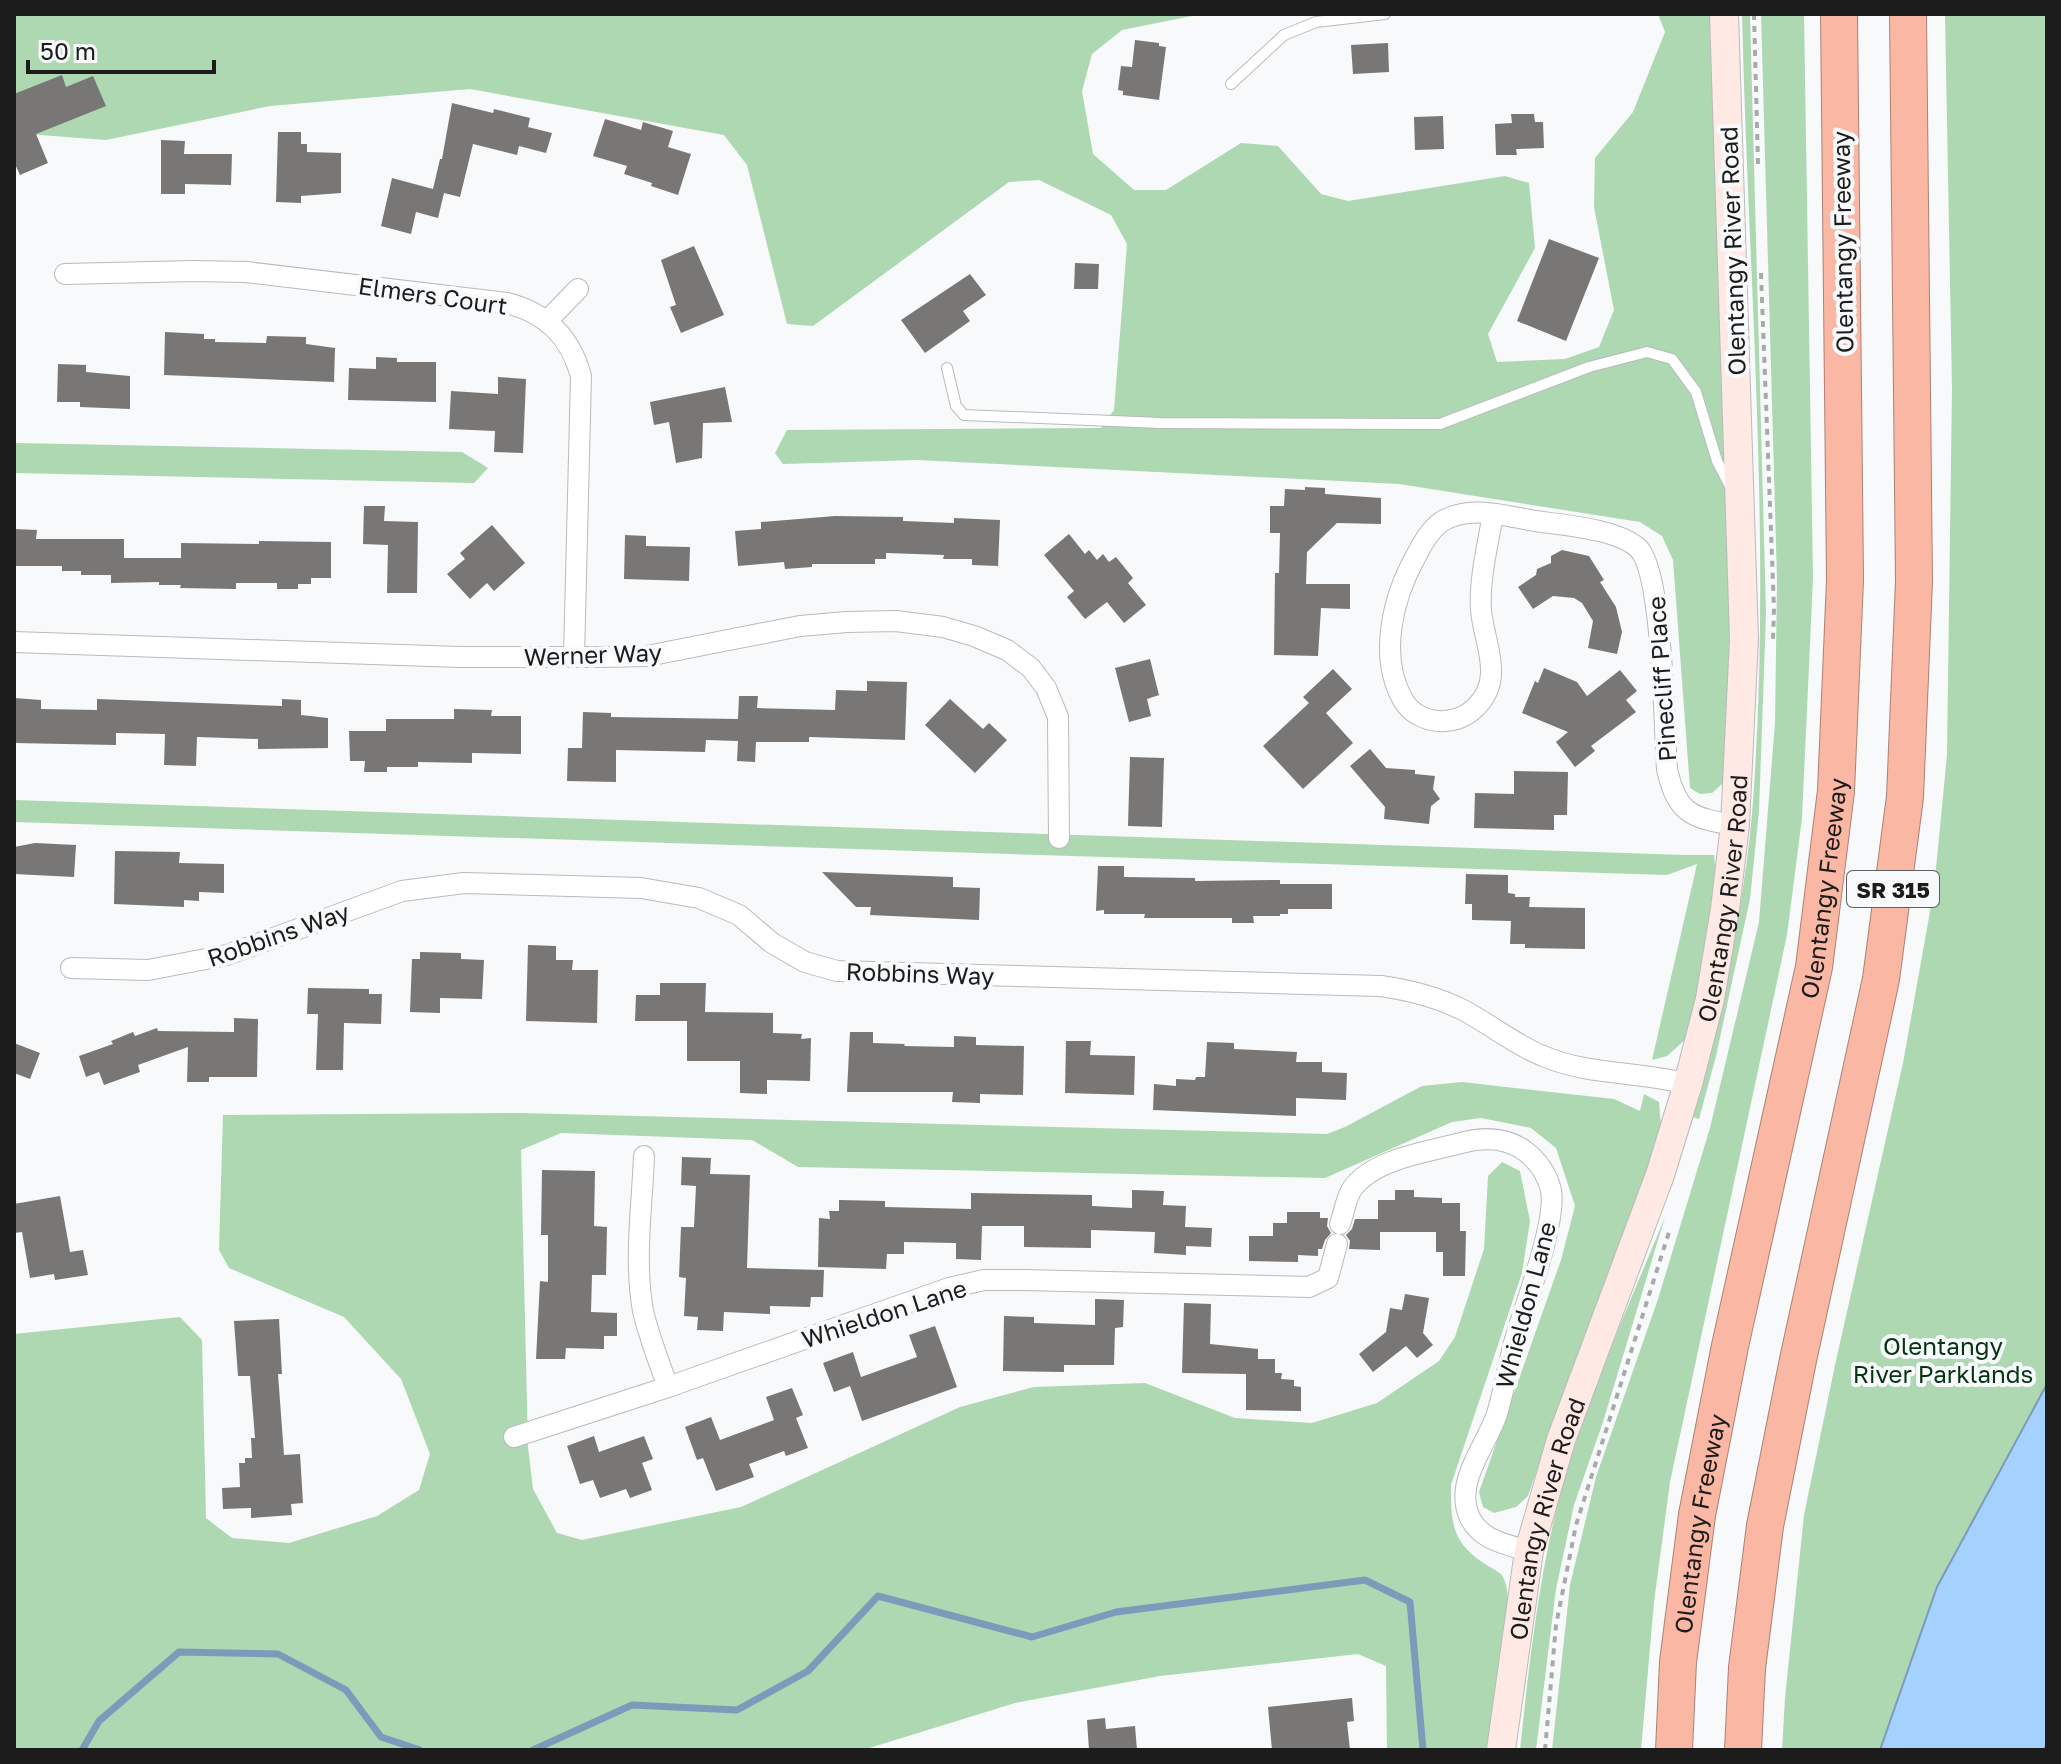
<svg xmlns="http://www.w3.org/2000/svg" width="2061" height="1764" font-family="'Golos Text',sans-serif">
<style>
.green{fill:#add8b2}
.water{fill:#a5d1ff;stroke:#7c9bbb;stroke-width:2}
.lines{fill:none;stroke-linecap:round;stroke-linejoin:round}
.stream{stroke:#7c9bbb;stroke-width:7}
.building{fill:#787775}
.service-casing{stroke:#b9babb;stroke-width:12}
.minor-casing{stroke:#b9babb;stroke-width:22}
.secondary-casing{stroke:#b9babb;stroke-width:30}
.motorway-casing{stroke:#ac8175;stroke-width:38}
.path{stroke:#a8a9aa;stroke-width:4;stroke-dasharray:6 6;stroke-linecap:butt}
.service{stroke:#fff;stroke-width:10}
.minor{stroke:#fff;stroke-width:20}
.secondary{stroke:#fee9e4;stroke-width:28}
.motorway{stroke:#fab7a4;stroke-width:36}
.labels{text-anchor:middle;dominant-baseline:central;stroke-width:8;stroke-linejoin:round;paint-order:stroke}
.shield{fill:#f7f9fa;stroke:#5e5e5f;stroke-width:2}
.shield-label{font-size:22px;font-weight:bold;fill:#1c1c1d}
.street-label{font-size:24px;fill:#1c1c1d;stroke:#f7f9fa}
.park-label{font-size:24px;fill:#043411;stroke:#f7f9fa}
</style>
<rect width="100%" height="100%" fill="#f7f9fa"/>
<g class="green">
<path d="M14 14H1202L1122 30 1092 54 1082 91 1093 154 1134 190H1166L1241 143 1278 146 1321 194 1348 201 1505 176 1529 183 1535 248 1488 334 1497 362 1565 359 1599 347 1614 310 1594 207 1595 158 1633 112 1665 32 1658 14H1716L1731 529 1728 742 1723 783 1712 793 1700 794 1690 788 1673 560 1662 536 1640 522 1399 484 917 460 783 464 775 453 787 430 1101 428 1114 410 1127 244 1111 215 1039 180 1009 182 813 326 787 324 747 165 724 135 470 89 270 106 106 140 14 133Z"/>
<path d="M1742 14H1750L1766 614 1759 811 1750 899 1716 1056 1699 1119 1693 1117C1719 1020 1743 914 1752 814 1773 550 1748 279 1742 14Z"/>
<path d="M1761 14H1804L1813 578 1802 818 1787 935 1670 1482 1654 1602 1641 1750H1552L1570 1585 1596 1477 1658 1299 1710 1128 1759 922 1775 723 1777 580Z"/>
<path d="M1945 14H2047V1384L1937 1587 1880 1750H1782L1785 1698 1804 1515 1835 1365 1903 1063 1934 889 1947 755 1952 388Z"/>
<path d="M14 443 462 452 488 468 474 483 14 473Z"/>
<path d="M14 800 1686 855H1714L1716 876 1692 1021 1686 1039 1667 1056 1652 1060 1697 864 1667 875 14 822Z"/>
<path d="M1462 1082 1614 1099 1640 1111 1644 1094 1659 1102 1661 1125 1640 1193 1566 1385 1528 1496 1516 1507 1494 1513 1483 1507 1479 1492 1561 1260 1575 1206 1556 1148 1531 1128 1481 1118 1452 1122 1325 1178 798 1167 752 1140 561 1133 521 1150 528 1447 533 1489 557 1533 582 1540 741 1507 960 1407 1034 1387 1145 1383 1235 1418 1312 1423 1377 1403 1439 1361 1455 1337 1484 1249 1488 1176 1502 1162 1520 1171 1530 1221 1522 1273 1451 1485C1451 1522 1451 1542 1485 1564 1495 1571 1503 1571 1506 1585 1513 1613 1501 1648 1497 1676 1494 1701 1492 1725 1490 1750H1387L1386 1666 1358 1654 1160 1676 1015 1703 863 1750H14V1334L180 1317 202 1340 206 1518 232 1538 289 1543 377 1516 419 1490 430 1454 401 1379 344 1317 229 1268 219 1250 223 1115 520 1113 1327 1134 1345 1127 1422 1086Z"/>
<path d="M1665 1217 1603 1422 1574 1505 1556 1589 1536 1750H1520C1530 1657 1540 1563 1566 1473 1593 1385 1630 1302 1665 1217Z"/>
</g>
<path class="water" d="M2047 1384V1742L2044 1750H1880L1937 1587Z"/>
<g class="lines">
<g class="stream">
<path d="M82 1750 99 1721 179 1652 278 1654 346 1690 381 1737 420 1750"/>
<path d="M533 1750 632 1705 737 1710 808 1671 878 1596 1032 1637 1116 1612 1365 1580 1410 1602 1423 1750"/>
</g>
</g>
<g class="building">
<path d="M1135 40 1159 43V46L1166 47 1159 100 1123 95V91L1118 90 1121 66 1132 67Z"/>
<path d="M1388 43 1389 72 1353 74 1351 45Z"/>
<path d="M62 75 66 87 93 76 106 106 36 134 48 163 20 175 14 162V94Z"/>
<path d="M452 103 493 113 494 109 530 118 528 127 552 133 546 153 519 146 517 155 473 144 460 197 444 193 438 218 416 212 411 234 381 226 392 178 433 189 440 159H442Z"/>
<path d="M1511 114H1534L1535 122H1543L1544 148 1516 149 1517 155H1496L1495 124 1512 123Z"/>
<path d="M1443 116 1444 149 1415 150 1414 117Z"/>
<path d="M605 119 641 130 643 122 673 131 668 147 691 154 678 195 651 186 652 183 624 174 627 166 593 156Z"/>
<path d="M278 132H301V144H307V152L341 153V193L301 196V203L276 202Z"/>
<path d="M161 140 185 141 184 154H232L231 185 185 184V194H161Z"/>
<path d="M1549 239 1599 258 1566 341 1517 321Z"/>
<path d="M694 246 724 315 681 333 670 307 676 305 661 260Z"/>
<path d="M1075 263 1099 264 1098 289H1074Z"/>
<path d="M970 274 986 295 963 311 970 321 925 353 901 320Z"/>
<path d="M165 332 204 334V339H215V342L266 343 267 336 306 337V344L335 348 334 382 164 375Z"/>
<path d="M376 357 397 358V362H436V402L348 400 349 368 376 369Z"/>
<path d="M58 364 86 365V372L130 376V409L80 407V402H57Z"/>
<path d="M498 377 526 379 523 453 494 452 495 431 449 429 451 391 498 394Z"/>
<path d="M725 387 732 422 703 423 702 458 676 463 669 422 654 425 650 402Z"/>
<path d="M1305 487 1325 488V494L1381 498V524L1337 523 1307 552 1306 584H1350V609L1321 608 1318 656 1274 655 1275 573H1279L1280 533H1270V506H1284L1285 489 1305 490Z"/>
<path d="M364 506H385L384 521 418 522 417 593H387L388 545 363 544Z"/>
<path d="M835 516 903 517V521L954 523V518L1000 520 998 566 972 565V559H943L944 555 886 553V559H875V564H812V567L785 569 784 562 738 566 735 531 761 529V522Z"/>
<path d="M492 525 525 563 494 591 487 583 470 599 447 574 465 559 460 553Z"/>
<path d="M14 529 37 530 36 539H124V558H181V543L259 544V541L331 542V578H311V584H298V589H277V583H236V589L180 588 181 585H159V582L111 583V575H81V571H62V566H14Z"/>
<path d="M1069 534 1085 554 1089 550 1097 560 1103 554 1109 562 1116 557 1133 578 1128 583 1146 605 1124 623 1107 602 1085 619 1067 597 1074 591 1044 555Z"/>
<path d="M625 535 646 536V546L690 547 689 581 624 579Z"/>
<path d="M1562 550 1589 556 1604 580 1600 582 1616 607 1622 632 1617 654 1588 648 1593 621 1582 603 1574 598 1553 596 1533 609 1518 587 1536 575 1537 569 1551 563V556Z"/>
<path d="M1150 659 1159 695 1147 699 1151 716 1129 722 1115 668Z"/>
<path d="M1544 668 1577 682 1587 696 1620 670 1637 691 1626 700 1636 712 1591 746 1595 751 1575 767 1556 742 1568 732 1522 713 1535 681 1538 683Z"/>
<path d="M1333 669 1352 689 1326 713 1353 743 1303 789 1263 746 1309 703 1303 697Z"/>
<path d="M867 681 907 682 905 740 809 737V742H756L755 762 737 761 738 741 706 740 705 752 616 750V782L567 781 568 748H582L583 712 611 713V717L738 719 739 696H758L757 708 835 710 836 690 867 691Z"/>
<path d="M14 698 41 700V709L97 710V699L282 706V699L301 700V715L328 718V748L258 749V739L197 737 196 766 164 765 165 734 116 733V745L14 743Z"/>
<path d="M950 699 983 729 989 723 1007 740 975 773 925 725Z"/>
<path d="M454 709 492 710 491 716H521V754L472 753V763L418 762V767H387V772H364L365 761H350L349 731H386V719H454Z"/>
<path d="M1370 749 1386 768 1415 770V774L1435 776 1433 789 1440 799 1431 806 1429 824 1384 819 1385 807 1350 766Z"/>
<path d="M1130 757 1164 758 1162 827 1128 826Z"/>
<path d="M1514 771 1568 772 1567 815H1554V830L1474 828 1475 793 1514 794Z"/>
<path d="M35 843 76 845 74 877 14 874V847Z"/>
<path d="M115 851 180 852 179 863 224 864V893L199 892V901L184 900V907L114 904Z"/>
<path d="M1098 866H1124V877L1195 878V881L1280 880V884H1332V909H1288V914H1280V916H1253L1254 923H1232V918H1144L1145 914H1104V910L1096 911Z"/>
<path d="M822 872 953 877V887L980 888 979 920 870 915 871 907H856Z"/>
<path d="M1466 874 1508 875V893L1515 894V897H1530L1529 907 1585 908V949L1525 948V944H1510L1511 921 1472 920V904H1465Z"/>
<path d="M528 945 556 946V960H573L572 970H598L597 1023 526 1021Z"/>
<path d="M420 952 461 953V959L484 960 482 999 440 998V1013L410 1012 412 959H420Z"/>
<path d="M660 983H706L705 1012 773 1013V1033L802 1034 801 1039 811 1038 810 1081 767 1080V1094L740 1093V1061H687V1021H635L636 995H660Z"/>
<path d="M308 988 369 989V994H382L381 1024 344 1023 343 1070H316L318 1014H307Z"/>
<path d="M234 1018 258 1019 257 1077H209V1082H187L188 1047 138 1065 140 1072 104 1085 99 1072 86 1077 79 1056 113 1044 111 1041 133 1032 135 1036 157 1028 158 1031 234 1032Z"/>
<path d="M850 1032H873V1043L905 1044 904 1046 954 1047V1036L976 1037V1045L1024 1046 1023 1095 980 1094V1103L952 1102 953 1092H847Z"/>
<path d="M1066 1041H1091L1090 1055 1135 1056 1134 1095 1065 1093Z"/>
<path d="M1207 1042 1234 1043V1049L1297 1052 1296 1062H1322V1072L1347 1073 1346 1100 1296 1098V1116L1153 1110 1154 1084 1176 1086V1079L1195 1080 1196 1077H1205Z"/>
<path d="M14 1043 40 1053 30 1079 14 1073Z"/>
<path d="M682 1157 711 1158 710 1174 750 1175 747 1268 824 1270 823 1297H811L810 1307 770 1306V1314L724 1312 723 1331 697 1330 698 1317 684 1316 686 1278 679 1277 681 1227H694L696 1186 681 1185Z"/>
<path d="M542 1170 595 1171 594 1226 607 1227 606 1275H592L591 1312 617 1313V1336H604V1349L566 1348 565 1359H536L540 1281 548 1282V1235H541Z"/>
<path d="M1132 1190 1164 1191 1163 1205 1186 1206 1185 1227 1212 1228 1211 1247 1186 1246V1255L1154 1253 1155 1232 1091 1230V1248L1024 1247V1226H982L981 1260 956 1259V1243L904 1242V1254H887L886 1269 818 1267 819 1218 830 1219 829 1211H839V1200L885 1201V1207L971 1209V1193L1092 1195V1206L1132 1208Z"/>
<path d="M1395 1190H1414V1197L1442 1198V1203H1460V1231H1466L1465 1276H1443V1252H1436V1232H1380V1250L1349 1249 1350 1241 1346 1235 1352 1229 1355 1219H1378V1200H1395Z"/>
<path d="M60 1196 70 1252 83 1250 88 1275 55 1280 54 1274 30 1278 22 1232 14 1233V1204Z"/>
<path d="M1287 1212H1320V1218H1328L1327 1226 1331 1233 1325 1240 1322 1249H1318V1256L1298 1255V1262L1249 1261V1236H1273V1223H1287Z"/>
<path d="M1405 1294 1429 1298 1423 1333 1433 1345 1417 1358 1406 1346 1373 1372 1359 1354 1386 1332 1390 1308 1402 1310Z"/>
<path d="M1095 1299 1124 1300 1123 1327 1115 1328 1114 1365H1064V1372L1003 1371 1004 1316 1034 1317V1323L1095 1325Z"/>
<path d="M1184 1303 1211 1304 1210 1344 1258 1349V1359H1275V1373H1282L1281 1379 1294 1380V1386L1301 1387V1411L1246 1410V1374L1182 1373Z"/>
<path d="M279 1319 282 1374H278L284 1455 300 1454 303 1503 291 1504 292 1515 251 1518V1508L223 1509 222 1488 240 1487 239 1463H245V1458H252L251 1438H255L250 1376H238L234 1321Z"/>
<path d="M935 1326 957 1387 862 1421 850 1386 834 1392 823 1363 853 1352 861 1377 917 1357 909 1335Z"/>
<path d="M792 1388 803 1415 796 1418 808 1448 786 1456 784 1451 749 1464 754 1477 716 1491 703 1458 697 1460 685 1427 711 1417 720 1440 774 1420 766 1397Z"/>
<path d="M594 1436 599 1452 644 1436 653 1459 642 1463 652 1490 630 1498 626 1489 600 1498 593 1480 580 1484 567 1446Z"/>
<path d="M1352 1698 1354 1721 1347 1722 1350 1750H1272L1268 1707Z"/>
<path d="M1105 1718 1106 1729 1135 1726 1137 1750H1089L1087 1720Z"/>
</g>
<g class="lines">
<defs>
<g id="service">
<path d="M1231 84 1284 35 1316 22 1385 14"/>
<path d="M947 368 956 406 964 415 1161 423 1440 424 1589 367 1647 352 1672 359 1696 392 1717 461 1731 488"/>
</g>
<g id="minor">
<path d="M65 274 194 271 246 272 507 303C546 313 570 336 581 376L574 657"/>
<path d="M548 320 578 289"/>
<path d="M1493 514C1488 544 1479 579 1481 610 1484 644 1505 678 1476 707 1466 717 1453 722 1438 721 1425 720 1410 713 1403 700 1378 656 1393 597 1416 556 1423 543 1429 531 1441 522 1469 504 1505 516 1535 521 1563 525 1619 529 1639 549 1663 575 1664 728 1667 769 1677 815 1693 818 1735 825"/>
<path d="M14 642 460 657H599L647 656 800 626 847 622 896 621 943 627 974 636 1007 650 1031 668 1046 688 1058 717 1059 838"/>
<path d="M71 968 148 970 227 955 402 891 464 883 641 888 699 898 739 915 772 943 805 962 837 971 1381 986C1409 990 1437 997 1463 1010 1490 1024 1515 1045 1543 1056 1590 1076 1640 1071 1688 1084"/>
<path d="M644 1156C642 1206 634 1261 643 1311 649 1337 659 1362 668 1387"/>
<path d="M1340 1224C1344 1213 1346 1198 1352 1189 1373 1159 1427 1152 1461 1143 1483 1137 1506 1137 1525 1151 1538 1161 1547 1174 1551 1190 1557 1223 1524 1307 1514 1343 1508 1366 1504 1390 1497 1414 1487 1444 1458 1477 1467 1510 1475 1539 1504 1544 1529 1551"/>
<path d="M514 1437 668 1387 949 1288 984 1280H1025L1309 1287 1328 1278 1337 1244"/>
</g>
<g id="secondary">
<path id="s1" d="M1501 1750 1529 1551 1561 1440 1660 1175 1688 1084 1710 999 1725 909 1735 825 1744 639 1724 14"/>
</g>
<g id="motorway">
<path id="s2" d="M1674 1750 1678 1662 1697 1515 1730 1346 1814 967 1836 791 1845 580 1839 14"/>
<path d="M1743 1750 1747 1668 1765 1526 1798 1360 1881 979 1905 797 1914 581 1908 14"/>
</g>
</defs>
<use href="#service" class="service-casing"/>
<use href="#minor" class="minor-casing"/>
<use href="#secondary" class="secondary-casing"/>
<use href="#motorway" class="motorway-casing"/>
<g class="path">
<path d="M1754 14 1758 164"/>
<path d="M1761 273 1774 609 1773 640"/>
<path d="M1545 1750 1556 1625 1576 1525 1670 1229"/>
</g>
<use href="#service" class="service"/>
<use href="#minor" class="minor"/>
<use href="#secondary" class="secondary"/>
<use href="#motorway" class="motorway"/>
</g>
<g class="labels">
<rect class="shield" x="1847" y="871" width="92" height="36" rx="6"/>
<g class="shield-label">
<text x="1893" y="889">SR 315</text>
</g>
<g class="street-label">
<text transform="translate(1842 242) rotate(-91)">Olentangy Freeway</text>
<text transform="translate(1732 251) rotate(-92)">Olentangy River Road</text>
<text transform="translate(433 295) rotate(8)">Elmers Court</text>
<text transform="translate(593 654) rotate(-2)">Werner Way</text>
<text transform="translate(1661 679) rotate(-94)">Pinecliff Place</text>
<text stroke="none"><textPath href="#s2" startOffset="876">Olentangy Freeway</textPath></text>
<text stroke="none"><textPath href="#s1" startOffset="884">Olentangy River Road</textPath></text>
<text transform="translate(278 934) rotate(-19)">Robbins Way</text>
<text transform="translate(920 973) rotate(2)">Robbins Way</text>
<text transform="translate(1525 1305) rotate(-75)">Whieldon Lane</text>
<text transform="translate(884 1313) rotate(-18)">Whieldon Lane</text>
<text stroke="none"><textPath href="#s1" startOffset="236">Olentangy River Road</textPath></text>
<text stroke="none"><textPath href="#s2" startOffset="228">Olentangy Freeway</textPath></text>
</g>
<g class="park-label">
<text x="1943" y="1345">Olentangy<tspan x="1943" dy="28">River Parklands</tspan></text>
</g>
</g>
<rect width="2061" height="1764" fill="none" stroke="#1c1c1d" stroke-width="32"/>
<path d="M28 60v12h186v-12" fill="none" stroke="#1c1c1d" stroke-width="4"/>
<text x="40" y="60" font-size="24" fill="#1c1c1d" stroke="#f7f9fa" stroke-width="6" paint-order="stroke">50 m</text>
</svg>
